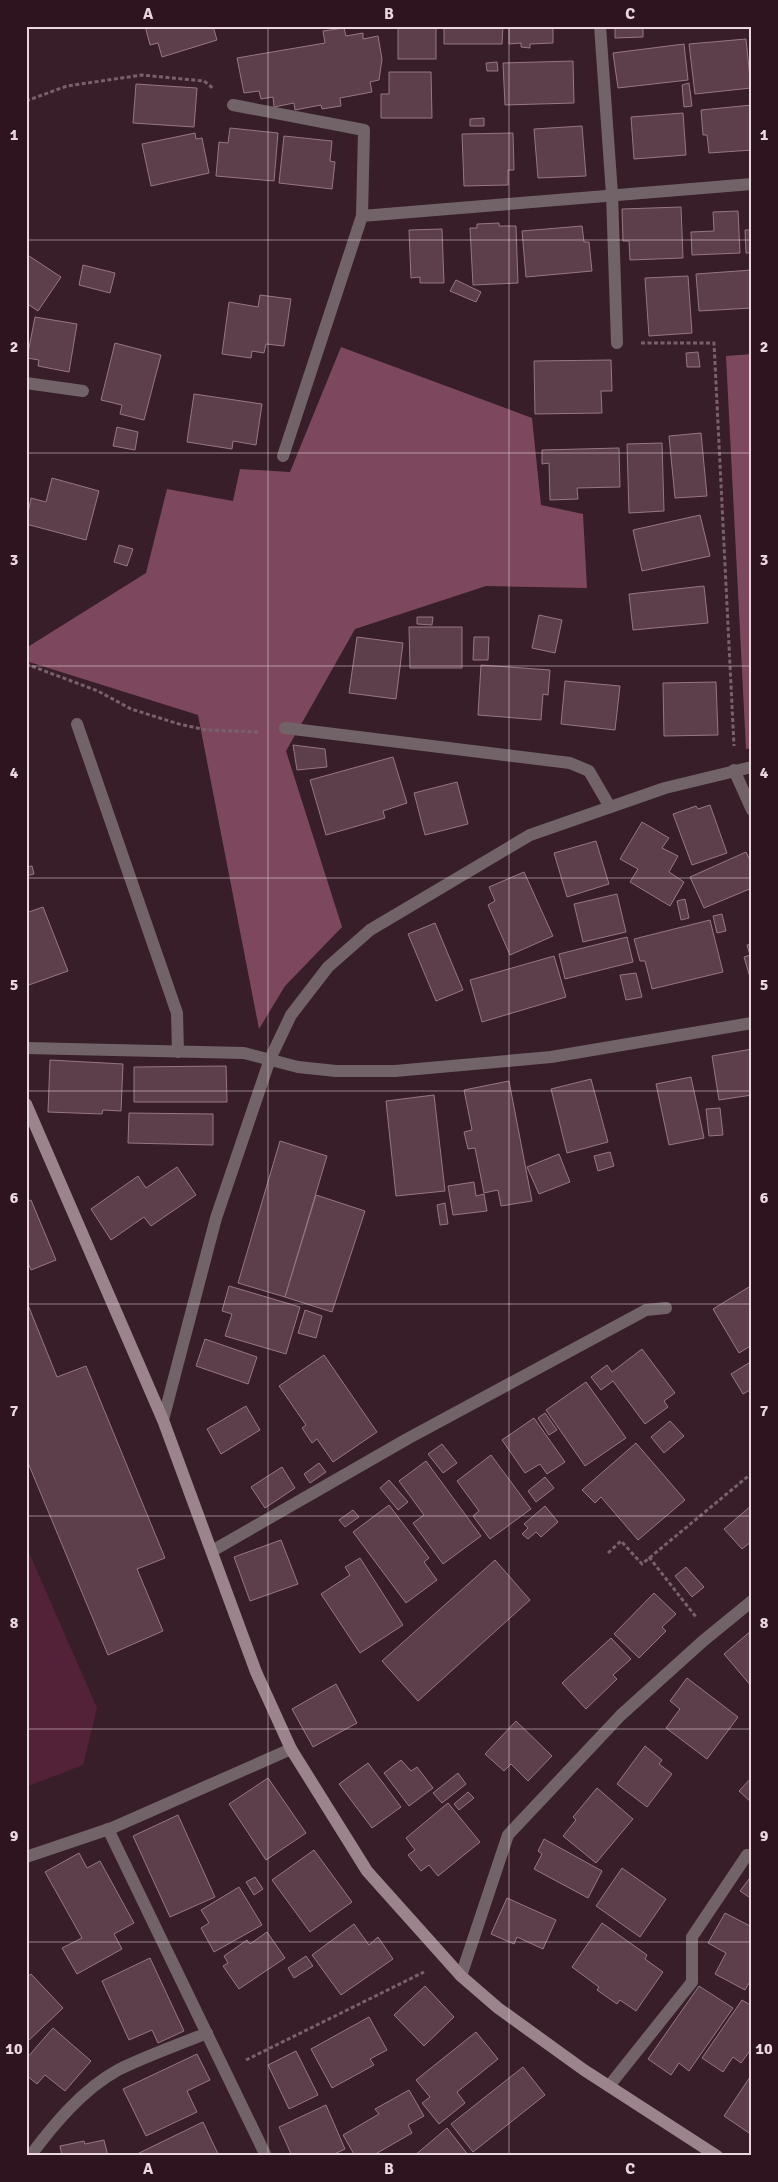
<svg xmlns="http://www.w3.org/2000/svg" width="778" height="2182" font-family="Signika,sans-serif">
<style>
.green{fill:#532238}
.forest{fill:#7d485d}
.building{fill:#5d3f4b;stroke:#977682}
.lines{fill:none;stroke-linecap:round;stroke-linejoin:round}
.path{stroke:#78616a;stroke-width:3;stroke-dasharray:4 2.5;stroke-linecap:butt}
.street{stroke:#716368;stroke-width:12}
.secondary{stroke:#9b848c;stroke-width:12}
.grid{fill:none;stroke:#ead8de;stroke-width:1;stroke-opacity:0.55}
.neatline{fill:none;stroke:#ead8de;stroke-width:2}
.grid-label{font-size:16px;text-anchor:middle;font-weight:bold;fill:#ead8de}
</style>
<rect width="100%" height="100%" fill="#381e29"/>
<path class="green" d="M26 1546 97 1708 83 1765 26 1787Z"/>
<g class="forest">
<path d="M341 347 532 418 541 505 583 514 587 588 486 586 355 629 286 751 342 927 285 986 259 1029 198 715 26 661V648L146 573 167 489 233 501 240 469 290 472Z"/>
<path d="M752 354V748L746 749 726 356Z"/>
</g>
<g class="building">
<path d="M145 26H213L217 40 162 57 158 43 150 45Z"/>
<rect x="398" y="26" width="38" height="33"/>
<path d="M444 26H503L502 44H444Z"/>
<path d="M509 26H553V43L530 44V48L521 47V43L509 44Z"/>
<path d="M615 26H643V37L615 38Z"/>
<path d="M344 28 346 36 363 33V39L378 36 382 59 379 80 370 82 372 92 340 98 341 106 322 109 321 105 295 110 294 103 274 107 273 97 261 99 259 91 244 93 237 58 325 43 323 31Z"/>
<path d="M746 39 751 88 695 94 689 44Z"/>
<path d="M684 44 688 80 618 88 613 53Z"/>
<path d="M573 61 574 103 505 105 503 63Z"/>
<path d="M497 62 498 71H487L486 63Z"/>
<path d="M389 72H431L432 118H381V94H389Z"/>
<path d="M689 83 692 106 684 107 682 85Z"/>
<path d="M136 84 197 88 194 127 133 123Z"/>
<path d="M752 105V150L709 153 707 135H703L701 110Z"/>
<path d="M683 113 686 155 634 159 631 117Z"/>
<path d="M484 118V126H470V119Z"/>
<path d="M582 126 586 176 538 178 534 129Z"/>
<path d="M230 128 278 133 274 181 216 176 219 142 228 143Z"/>
<path d="M195 133 196 139 202 138 209 173 151 186 142 144Z"/>
<path d="M513 133 514 170H508V185L464 186 462 134Z"/>
<path d="M284 136 332 141 330 161 335 162 332 189 279 183Z"/>
<path d="M681 207 683 258 630 260 629 241H623L622 209Z"/>
<path d="M738 211 740 253 692 255 691 232 714 231 713 212Z"/>
<path d="M499 223V226H516L518 283 473 285 470 228H477V224Z"/>
<path d="M582 226 584 242H589L592 271 526 277 522 231Z"/>
<path d="M442 229 444 283H420V277L411 278 409 230Z"/>
<path d="M745 230H752V253H746Z"/>
<path d="M26 254 61 277 38 311 26 303Z"/>
<path d="M83 265 115 273 110 293 79 285Z"/>
<path d="M752 270V308L699 311 696 274Z"/>
<path d="M688 276 692 333 649 336 645 278Z"/>
<path d="M456 280 481 292 476 302 450 291Z"/>
<path d="M260 295 291 299 284 346 266 344 264 353 252 351 251 358 222 354 229 302 258 307Z"/>
<path d="M35 317 77 324 69 372 38 366 39 360 27 358Z"/>
<path d="M115 343 161 355 144 420 120 414 122 405 101 400Z"/>
<path d="M698 352 700 367H687L686 353Z"/>
<path d="M611 360 612 391H601L602 413 535 414 534 361Z"/>
<path d="M194 394 262 404 256 445 233 441 232 449 187 442Z"/>
<path d="M117 427 138 432 135 450 113 446Z"/>
<path d="M701 433 707 496 675 498 669 436Z"/>
<path d="M662 443 664 511 629 513 627 444Z"/>
<path d="M619 448 620 487 577 488 578 499 550 500 549 463 542 464V450Z"/>
<path d="M52 478 99 491 86 540 26 524 31 498 46 502Z"/>
<path d="M700 515 710 556 642 571 633 530Z"/>
<path d="M119 545 133 549 127 566 114 562Z"/>
<path d="M704 586 708 623 633 630 629 594Z"/>
<path d="M539 615 562 620 555 653 532 648Z"/>
<path d="M417 617H433L432 625 417 624Z"/>
<path d="M409 627H462V668H410Z"/>
<path d="M357 637 403 643 396 699 349 693Z"/>
<path d="M474 637H489L488 660H473Z"/>
<path d="M481 665 550 670 548 695 543 694 541 720 478 715Z"/>
<path d="M565 681 620 686 615 730 561 724Z"/>
<path d="M716 682 718 735 664 736 663 683Z"/>
<path d="M293 745 325 749 327 767 297 770Z"/>
<path d="M393 757 407 803 383 811 385 818 326 835 310 780Z"/>
<path d="M457 782 468 824 425 835 414 793Z"/>
<path d="M710 805 727 853 692 865 673 814 696 806 698 809Z"/>
<path d="M642 822 669 838 662 848 678 856 669 872 684 882 670 906 630 882 638 869 620 859Z"/>
<path d="M596 841 609 884 567 897 554 853Z"/>
<path d="M746 852 752 864V888L704 908 690 877Z"/>
<path d="M32 866 34 874 26 876V867Z"/>
<path d="M524 872 553 936 510 955 488 905 495 901 489 887Z"/>
<path d="M617 894 626 932 583 942 574 904Z"/>
<path d="M685 899 689 918 681 920 677 901Z"/>
<path d="M43 907 68 971 26 986V913Z"/>
<path d="M722 914 726 931 717 933 713 916Z"/>
<path d="M710 920 723 972 652 989 645 961H640L634 939Z"/>
<path d="M435 923 463 990 436 1001 408 934Z"/>
<path d="M627 937 633 962 565 979 559 954Z"/>
<path d="M752 944V984L744 957 750 955 747 945Z"/>
<path d="M554 956 566 997 482 1022 470 980Z"/>
<path d="M636 973 642 997 626 1000 620 975Z"/>
<path d="M752 1049V1095L719 1100 712 1056Z"/>
<path d="M50 1060 123 1064 121 1111 103 1110 102 1114 48 1112Z"/>
<path d="M226 1066 227 1102H134V1067Z"/>
<path d="M691 1077 704 1138 669 1145 656 1084Z"/>
<path d="M591 1079 608 1142 567 1153 551 1089Z"/>
<path d="M509 1081 532 1201 501 1206 498 1190 484 1193 475 1148 468 1149 464 1132 472 1130 464 1090Z"/>
<path d="M434 1095 445 1191 396 1196 386 1101Z"/>
<path d="M720 1108 723 1135 709 1136 706 1109Z"/>
<path d="M129 1113 213 1114V1145L128 1143Z"/>
<path d="M280 1141 327 1156 285 1297 238 1283Z"/>
<path d="M610 1152 614 1166 598 1171 594 1156Z"/>
<path d="M559 1154 570 1182 539 1194 527 1167Z"/>
<path d="M177 1167 196 1195 151 1226 144 1217 111 1240 91 1209 138 1176 146 1188Z"/>
<path d="M474 1182 476 1196 484 1194 487 1211 453 1215 448 1186Z"/>
<path d="M316 1195 365 1211 332 1312 285 1297Z"/>
<path d="M31 1200 56 1260 31 1270 26 1258V1202Z"/>
<path d="M445 1203 448 1224 440 1225 437 1205Z"/>
<path d="M229 1286 300 1307 286 1354 225 1336 232 1314 222 1311Z"/>
<path d="M749 1287 752 1291V1345L739 1353 713 1309Z"/>
<path d="M26 1300 57 1377 86 1366 165 1558 137 1569 163 1631 108 1655 26 1458Z"/>
<path d="M305 1310 322 1316 316 1338 298 1333Z"/>
<path d="M205 1339 257 1357 248 1384 196 1366Z"/>
<path d="M642 1349 675 1393 664 1401 668 1407 645 1424 613 1381 601 1390 591 1377 607 1365 612 1372Z"/>
<path d="M324 1355 377 1432 333 1462 317 1439 312 1443 302 1428 306 1425 279 1386Z"/>
<path d="M752 1361V1392L750 1390 743 1394 731 1374Z"/>
<path d="M586 1382 626 1438 585 1466 546 1410Z"/>
<path d="M246 1406 260 1430 221 1454 207 1429Z"/>
<path d="M545 1413 557 1430 549 1435 538 1418Z"/>
<path d="M534 1418 565 1462 547 1474 540 1464 525 1473 502 1440Z"/>
<path d="M670 1421 684 1436 664 1453 651 1437Z"/>
<path d="M636 1443 685 1500 638 1540 601 1497 595 1503 582 1490Z"/>
<path d="M442 1444 457 1463 443 1473 428 1454Z"/>
<path d="M491 1455 531 1509 490 1539 473 1516 479 1511 457 1481Z"/>
<path d="M426 1461 481 1536 443 1564 413 1523 424 1515 399 1481Z"/>
<path d="M319 1463 326 1472 310 1483 304 1474Z"/>
<path d="M282 1467 295 1488 265 1508 251 1487Z"/>
<path d="M545 1477 554 1488 536 1502 528 1491Z"/>
<path d="M389 1480 408 1502 398 1510 380 1488Z"/>
<path d="M389 1505 429 1558 424 1562 437 1580 406 1603 353 1532Z"/>
<path d="M752 1505V1541L742 1549 724 1529Z"/>
<path d="M545 1506 558 1522 541 1537 536 1532 528 1539 522 1534 528 1528 524 1524Z"/>
<path d="M353 1510 359 1517 345 1527 339 1520Z"/>
<path d="M281 1540 298 1584 250 1601 234 1557Z"/>
<path d="M360 1558 403 1625 360 1653 321 1594 350 1575 345 1567Z"/>
<path d="M495 1560 530 1600 418 1701 382 1661Z"/>
<path d="M686 1567 704 1587 692 1597 675 1576Z"/>
<path d="M654 1593 676 1614 662 1627 666 1631 639 1658 614 1634Z"/>
<path d="M752 1630V1687L724 1654Z"/>
<path d="M611 1638 631 1659 613 1675 617 1679 586 1709 562 1683Z"/>
<path d="M687 1678 738 1717 707 1759 666 1728 680 1709 670 1701Z"/>
<path d="M336 1684 357 1723 313 1747 292 1709Z"/>
<path d="M516 1721 552 1756 528 1781 511 1764 504 1771 485 1754Z"/>
<path d="M645 1746 662 1760 659 1764 672 1774 647 1807 617 1784Z"/>
<path d="M401 1760 411 1771 417 1767 433 1788 409 1806 384 1773Z"/>
<path d="M368 1763 401 1807 372 1828 339 1784Z"/>
<path d="M458 1773 466 1784 442 1803 433 1793Z"/>
<path d="M752 1777V1803L739 1791Z"/>
<path d="M268 1778 306 1833 266 1860 229 1804Z"/>
<path d="M597 1788 633 1819 596 1863 563 1836 576 1820 573 1817Z"/>
<path d="M468 1792 474 1798 459 1810 454 1804Z"/>
<path d="M448 1803 480 1842 438 1876 429 1865 421 1871 408 1855 415 1850 406 1838Z"/>
<path d="M178 1815 215 1897 170 1917 133 1836Z"/>
<path d="M544 1839 602 1871 588 1898 534 1869 542 1854 538 1851Z"/>
<path d="M314 1850 352 1902 310 1932 272 1880Z"/>
<path d="M79 1853 87 1868 100 1861 134 1923 114 1934 122 1949 77 1974 62 1948 82 1938 45 1872Z"/>
<path d="M622 1868 666 1899 640 1937 596 1906Z"/>
<path d="M752 1875V1899L740 1891Z"/>
<path d="M255 1877 263 1889 254 1895 246 1882Z"/>
<path d="M239 1887 262 1925 214 1952 201 1928 209 1923 201 1910Z"/>
<path d="M507 1898 556 1920 543 1949 517 1937 514 1944 491 1934Z"/>
<path d="M725 1913 752 1927V1978L745 1990 715 1974 726 1953 708 1943Z"/>
<path d="M602 1923 647 1955 645 1959 663 1972 636 2011 620 2000 617 2004 597 1990 599 1987 572 1967Z"/>
<path d="M354 1924 369 1945 378 1937 393 1959 341 1995 312 1955Z"/>
<path d="M267 1932 285 1958 239 1989 223 1966 228 1963 224 1956 247 1940 250 1944Z"/>
<path d="M306 1956 313 1966 294 1978 288 1968Z"/>
<path d="M150 1958 184 2031 158 2043 152 2030 129 2040 102 1981Z"/>
<path d="M31 1974 63 2008 26 2043V1978Z"/>
<path d="M425 1986 454 2017 424 2046 394 2015Z"/>
<path d="M699 1986 733 2008 689 2071 679 2063 671 2075 648 2059Z"/>
<path d="M742 2000 752 2006V2048L741 2063 733 2057 723 2072 702 2058Z"/>
<path d="M369 2017 387 2050 370 2059 374 2065 332 2088 311 2049Z"/>
<path d="M53 2028 91 2061 65 2091 45 2075 37 2084 26 2075V2059Z"/>
<path d="M476 2032 498 2059 457 2092 465 2103 439 2124 422 2103 430 2097 416 2080Z"/>
<path d="M296 2051 318 2095 289 2109 268 2065Z"/>
<path d="M197 2054 210 2080 187 2091 197 2112 146 2136 123 2089Z"/>
<path d="M523 2067 545 2095 473 2152 451 2124Z"/>
<path d="M750 2077 752 2078V2135L724 2116Z"/>
<path d="M409 2090 424 2116 408 2125 412 2133 372 2156H355L343 2135 379 2114 375 2109Z"/>
<path d="M326 2105 345 2149 330 2156H292L279 2127Z"/>
<path d="M203 2122 219 2156H133L174 2136Z"/>
<path d="M447 2128 469 2156H414Z"/>
<path d="M104 2140 108 2156H62L60 2146 84 2141 85 2144Z"/>
</g>
<g class="lines">
<g class="path">
<path d="M26 101 67 86 142 75 204 81 214 89"/>
<path d="M641 343H714L734 746"/>
<path d="M26 664 98 691 131 709 179 724 206 730 260 732"/>
<path d="M608 1553 621 1541 642 1564 752 1473"/>
<path d="M649 1557 696 1617"/>
<path d="M246 2060 424 1972"/>
</g>
<g class="street">
<path d="M600 26 612 194 617 343"/>
<path d="M233 105 364 130 362 216"/>
<path d="M26 383 83 391"/>
<path d="M283 456 362 216 752 184"/>
<path d="M77 724 177 1013 178 1052"/>
<path d="M285 728 570 763 589 771 610 807"/>
<path d="M734 770 752 810"/>
<path d="M26 1048 244 1053 298 1067 336 1071H395L551 1057 752 1023"/>
<path d="M163 1420 216 1218 270 1059 291 1015 328 967 370 930 530 835 665 788 752 767"/>
<path d="M212 1551 407 1439 646 1310 666 1308"/>
<path d="M108 1829 266 2156"/>
<path d="M26 1857 112 1828 291 1749"/>
<path d="M461 1976 508 1835 621 1715 703 1641 752 1601"/>
<path d="M609 2086 692 1982V1937L747 1855"/>
<path d="M30 2156C54 2124 83 2089 118 2070 146 2056 178 2045 207 2033"/>
</g>
<path class="secondary" d="M26 1104 163 1420 256 1672 291 1749 367 1871 461 1976 498 2008 584 2070 717 2156"/>
</g>
<path class="grid" d="M268 26V2156M509 26V2156M26 240H752M26 453H752M26 666H752M26 878H752M26 1091H752M26 1304H752M26 1516H752M26 1729H752M26 1942H752"/>
<rect width="778" height="2182" fill="none" stroke="#2e141f" stroke-width="55"/>
<rect x="28" y="28" width="722" height="2126" class="neatline"/>
<g class="grid-label">
<text x="148" y="19">A</text>
<text x="389" y="19">B</text>
<text x="630" y="19">C</text>
<text x="14" y="140">1</text>
<text x="764" y="140">1</text>
<text x="14" y="352">2</text>
<text x="764" y="352">2</text>
<text x="14" y="565">3</text>
<text x="764" y="565">3</text>
<text x="14" y="778">4</text>
<text x="764" y="778">4</text>
<text x="14" y="990">5</text>
<text x="764" y="990">5</text>
<text x="14" y="1203">6</text>
<text x="764" y="1203">6</text>
<text x="14" y="1416">7</text>
<text x="764" y="1416">7</text>
<text x="14" y="1628">8</text>
<text x="764" y="1628">8</text>
<text x="14" y="1841">9</text>
<text x="764" y="1841">9</text>
<text x="14" y="2054">10</text>
<text x="764" y="2054">10</text>
<text x="148" y="2174">A</text>
<text x="389" y="2174">B</text>
<text x="630" y="2174">C</text>
</g>
</svg>
